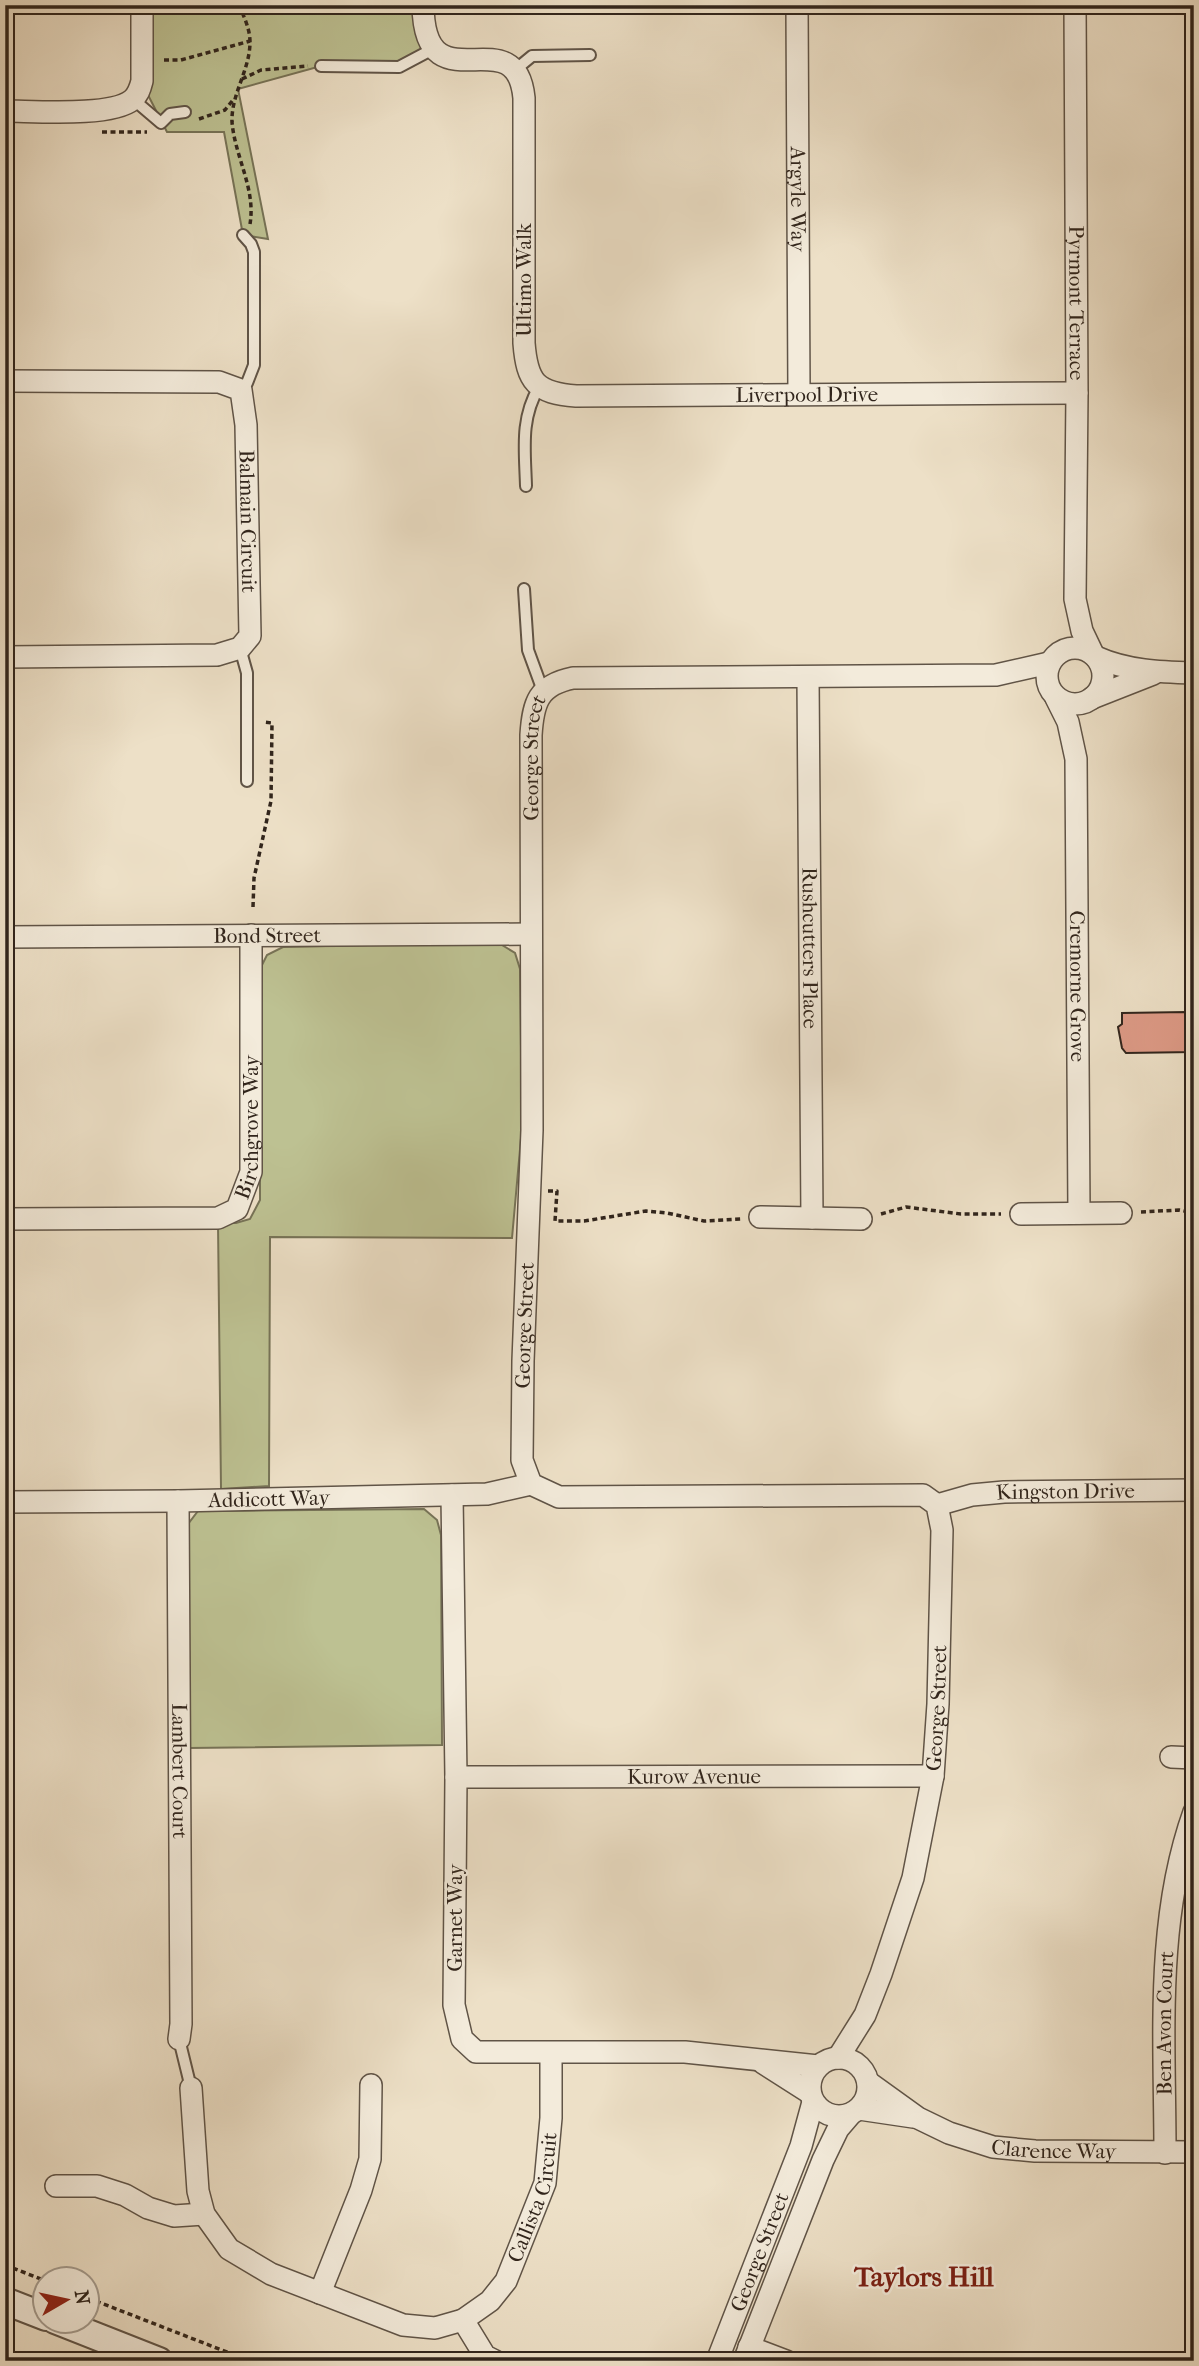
<svg xmlns="http://www.w3.org/2000/svg" width="1199" height="2366" font-family="'IM FELL French Canon',serif">
<style>
.green{fill:#bdc192;stroke:#777357;stroke-width:2}
.building{fill:#dd9a86;stroke:#31251c;stroke-width:2}
.lines{fill:none;stroke-linecap:round;stroke-linejoin:round}
.service-casing{stroke:#605447;stroke-width:14}
.minor-casing{stroke:#605447;stroke-width:24}
.tertiary-casing{stroke:#605447;stroke-width:30}
.path{stroke:#31251c;stroke-width:3.5;stroke-dasharray:5 3.5;stroke-linecap:butt}
.service{stroke:#f3ebdb;stroke-width:10}
.minor{stroke:#f3ebdb;stroke-width:21}
.tertiary{stroke:#f3ebdb;stroke-width:26}
.labels{text-anchor:middle;dominant-baseline:central;stroke-width:5;stroke-linejoin:round;paint-order:stroke}
.street-label{font-size:21px;fill:#31251c;stroke:#f3ebdb}
.district-label{font-size:28px;font-weight:bold;fill:#7a1f14;stroke:#f3ebdb}
</style>
<rect width="100%" height="100%" fill="#ede0c7"/>
<filter id="stains"><feTurbulence type="fractalNoise" baseFrequency=".00286" numOctaves="4"/><feColorMatrix values="0 0 0 0 .2 0 0 0 0 .09 0 0 0 0 .02 0 0 0 .5 -.17"/></filter>
<radialGradient id="worn" r=".72"><stop offset=".6" stop-color="#630" stop-opacity="0"/><stop offset="1" stop-color="#630" stop-opacity=".3"/></radialGradient>
<g class="green">
<path d="M147 5H423L433 49 399 67 321 66 238 89 268 239 243 235 224 132H167L148 95Z"/>
<path d="M497 942 515 953 520 969 522 1127 512 1238 270 1237 269 1486 221 1489 218 1223H236L250 1219 260 1200V969L267 955 283 947Z"/>
<path d="M424 1509 437 1520 441 1535 442 1745 189 1748 185 1528 198 1511Z"/>
</g>
<path class="building" d="M1186 1012V1032H1194V1052L1126 1053 1122 1048 1118 1027 1122 1024V1013Z"/>
<g class="lines">
<defs>
<g id="service">
<path d="M321 66 399 67 433 49"/>
<path d="M515 70 532 56 590 55"/>
<path d="M134 100 161 123 170 114 185 112"/>
<path d="M241 390 247 383 254 365V252L251 244 243 235"/>
<path d="M526 486C525 450 520 419 539 387"/>
<path d="M524 589 528 650 543 691"/>
<path d="M240 648 247 673V781"/>
<path d="M179 2039 191 2088"/>
</g>
<g id="minor">
<path id="s1" d="M423 5C424 111 516 14 524 98V343C527 382 536 393 576 396L1077 393"/>
<path id="s2" d="M797 5 799 394"/>
<path id="s3" d="M1075 5 1077 393 1075 599 1082 631 1092 652"/>
<path d="M5 111C34 111 111 117 132 100 138 95 140 89 142 81V5"/>
<path id="s4" d="M5 381 219 382 241 390 246 425 250 636 240 648 217 655 5 657"/>
<circle cx="1075" cy="676" r="28"/>
<path d="M1096 657C1127 671 1160 672 1194 673"/>
<path id="s5" d="M808 677 812 1218"/>
<path id="s6" d="M1056 698 1068 722 1076 759 1079 1213"/>
<path d="M1092 698 1153 674"/>
<path id="s7" d="M5 937 531 934"/>
<path d="M1021 1214 1121 1213"/>
<path d="M760 1217 861 1219"/>
<path id="s8" d="M5 1219 218 1218 237 1209 251 1172V935"/>
<path d="M452 1495 456 1777 454 2005 462 2039 476 2052H685L818 2066"/>
<path id="s9" d="M178 1501 181 2024 179 2039"/>
<path id="s10" d="M5 1502 178 1501 487 1494 531 1484"/>
<path id="s11" d="M937 1505 972 1495 1004 1492 1194 1490"/>
<path d="M1171 1757 1194 1758"/>
<path id="s12" d="M456 1777 933 1776"/>
<circle cx="839" cy="2087" r="29"/>
<path id="s13" d="M838 2058 865 2015 881 1974 913 1878 933 1776 938 1704 942 1530 937 1505 923 1495 559 1497 531 1484 522 1460 523 1361 532 1130 531 735C533 703 538 685 573 678L996 675 1049 663"/>
<path d="M763 2063 810 2093"/>
<path id="s14" d="M868 2082 918 2118 949 2133 993 2147 1035 2151 1194 2152"/>
<path id="s15" d="M191 2088 198 2191 204 2214 229 2249 271 2274 403 2325 435 2328 463 2320 490 2301 506 2281 545 2183 551 2118V2053"/>
<path d="M859 2109 913 2117"/>
<path id="s16" d="M1165 2153C1165 2039 1155 1921 1194 1812"/>
<path d="M56 2186H97L125 2195 148 2208 174 2216 204 2214"/>
<path d="M320 2293 361 2190 370 2159 371 2085"/>
<path d="M463 2320 485 2356 495 2361"/>
<path d="M749 2347 786 2361"/>
<path id="s17" d="M717 2361 801 2146 813 2102"/>
<path d="M744 2361 823 2160 838 2129 850 2115"/>
</g>
<g id="tertiary">
<path d="M5 2301 46 2317"/>
<path d="M55 2320 159 2361"/>
</g>
</defs>
<use href="#service" class="service-casing"/>
<use href="#minor" class="minor-casing"/>
<use href="#tertiary" class="tertiary-casing"/>
<g class="path">
<path d="M239 5C244 17 250 29 250 42 250 70 231 94 232 122 235 157 256 189 250 224"/>
<path d="M164 60H181L250 41"/>
<path d="M242 79 261 70 308 66"/>
<path d="M199 119 225 110 233 100"/>
<path d="M102 132H147"/>
<path d="M253 907 254 878 271 801 272 723 263 722"/>
<path d="M548 1191H557L555 1221H584L646 1211 667 1213 704 1221 741 1219"/>
<path d="M1141 1212 1179 1210 1194 1213"/>
<path d="M881 1214 906 1207 961 1214H1001"/>
<path d="M5 2265 46 2281"/>
<path d="M88 2298 250 2361"/>
</g>
<use href="#service" class="service"/>
<use href="#minor" class="minor"/>
<use href="#tertiary" class="tertiary"/>
</g>
<g class="labels">
<g class="street-label">
<text stroke="none"><textPath href="#s2" startOffset="194">Argyle Way</textPath></text>
<text transform="translate(524 280) rotate(-90)">Ultimo Walk</text>
<text stroke="none"><textPath href="#s3" startOffset="298">Pyrmont Terrace</textPath></text>
<text stroke="none"><textPath href="#s1" startOffset="723">Liverpool Drive</textPath></text>
<text stroke="none"><textPath href="#s4" startOffset="369">Balmain Circuit</textPath></text>
<text stroke="none"><textPath href="#s13" startOffset="1712">George Street</textPath></text>
<text stroke="none"><textPath href="#s7" startOffset="262">Bond Street</textPath></text>
<text stroke="none"><textPath href="#s5" startOffset="271">Rushcutters Place</textPath></text>
<text stroke="none"><textPath href="#s6" startOffset="292">Cremorne Grove</textPath></text>
<text stroke="none"><textPath href="#s8" startOffset="318">Birchgrove Way</textPath></text>
<text stroke="none"><textPath href="#s13" startOffset="1144">George Street</textPath></text>
<text stroke="none"><textPath href="#s11" startOffset="130">Kingston Drive</textPath></text>
<text stroke="none"><textPath href="#s10" startOffset="264">Addicott Way</textPath></text>
<text stroke="none"><textPath href="#s13" startOffset="368">George Street</textPath></text>
<text stroke="none"><textPath href="#s9" startOffset="270">Lambert Court</textPath></text>
<text stroke="none"><textPath href="#s12" startOffset="238">Kurow Avenue</textPath></text>
<text transform="translate(455 1918) rotate(-90)">Garnet Way</text>
<text stroke="none"><textPath href="#s16" startOffset="130">Ben Avon Court</textPath></text>
<text stroke="none"><textPath href="#s14" startOffset="203">Clarence Way</textPath></text>
<text stroke="none"><textPath href="#s15" startOffset="569">Callista Circuit</textPath></text>
<text stroke="none"><textPath href="#s17" startOffset="117">George Street</textPath></text>
</g>
<g class="district-label">
<text x="924" y="2276">Taylors Hill</text>
</g>
</g>
<rect width="1199" height="2366" fill="none" stroke="#ede0c7" stroke-width="28"/>
<rect x="7" y="7" width="1185" height="2352" fill="none" stroke="#31251c" stroke-width="3.5"/>
<rect x="14" y="14" width="1171" height="2338" fill="none" stroke="#31251c" stroke-width="2"/>
<g transform="translate(66 2300) rotate(81)"><circle r="33" fill="#f3ebdb" stroke="#a59c8f" stroke-width="2"/>
<path d="M0-5L12 26L0 18L-12 26Z" fill="#8f2418"/>
<text y="-10" font-size="19" font-weight="bold" text-anchor="middle" fill="#31251c">N</text>
</g>
<rect width="100%" height="100%" filter="url(#stains)"/>
<rect width="100%" height="100%" fill="url(#worn)"/>
</svg>
